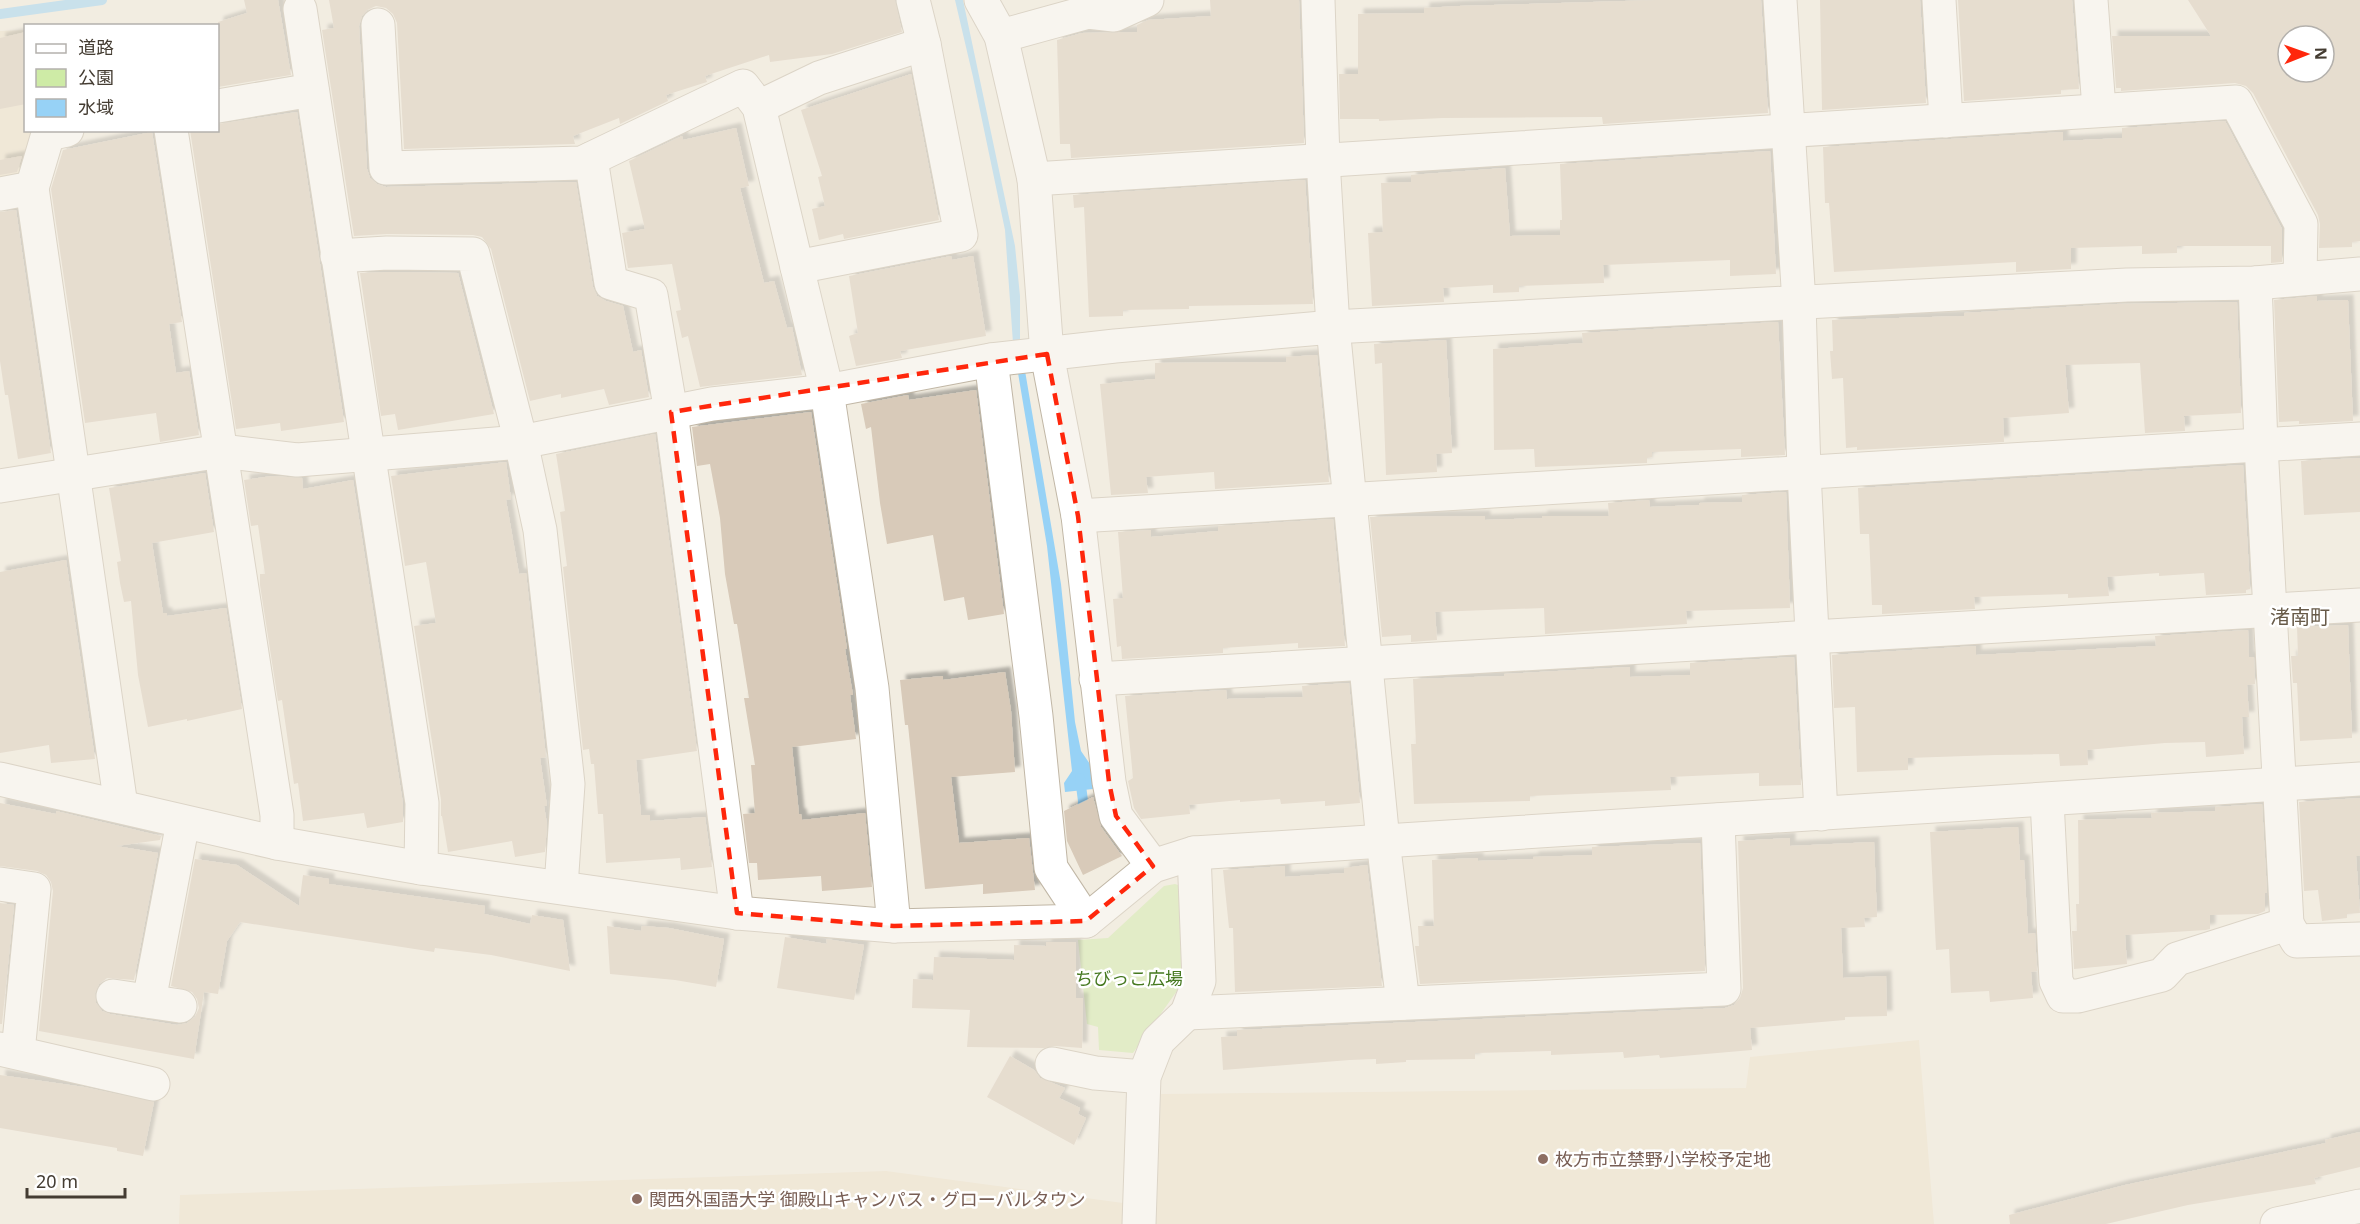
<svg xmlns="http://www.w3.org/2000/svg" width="2360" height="1224" font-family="'Noto Sans','Noto Sans JP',sans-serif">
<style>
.education{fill:#ede2ca}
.green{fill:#ceeba6}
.water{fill:#97d2f6}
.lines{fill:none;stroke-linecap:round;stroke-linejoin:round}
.stream{stroke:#97d2f6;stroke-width:10}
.building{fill:#d8cab9;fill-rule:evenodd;filter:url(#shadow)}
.minor-casing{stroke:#c1b7a6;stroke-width:35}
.minor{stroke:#fff;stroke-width:33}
.marked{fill:none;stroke:#ff270c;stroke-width:4.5;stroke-dasharray:12 8;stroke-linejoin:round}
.education-dot{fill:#8d6e63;stroke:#fff;stroke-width:2}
.labels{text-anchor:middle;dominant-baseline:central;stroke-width:5;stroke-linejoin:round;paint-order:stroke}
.park-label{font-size:18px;fill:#467921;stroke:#fff}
.education-label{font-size:18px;fill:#785e54;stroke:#fff;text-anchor:start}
.neighbourhood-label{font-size:20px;fill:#675a48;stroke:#fff}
</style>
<defs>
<filter id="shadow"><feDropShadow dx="5.5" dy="-5.5" stdDeviation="1.5" flood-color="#0004"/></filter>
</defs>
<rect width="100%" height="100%" fill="#f2ede1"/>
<g class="education">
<path d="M25 30 26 130 38 131 27 172 0 178V31Z"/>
<path d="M1919 1040 1934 1224H1156L1161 1094 1746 1088 1750 1057Z"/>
<path d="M886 1171 1123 1203 1122 1224H179L180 1195Z"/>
</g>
<path class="green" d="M1175 884 1184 887 1189 974 1133 1053 1099 1050 1098 1027 1087 1024 1078 940 1108 938 1164 886Z"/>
<path class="water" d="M955 0H963L1015 246 1020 296V341L1061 584 1075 722 1081 751 1092 767 1093 789 1065 792 1064 783 1072 771 1047 546 1013 343 1005 230 973 77Z"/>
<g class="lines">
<g class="stream">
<path d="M0 14 102 0"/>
<path d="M1080 778 1083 801 1082 816"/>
</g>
</g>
<g class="building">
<path d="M244 0H278L291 75 218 87V22L247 13Z"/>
<path d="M329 0H895L902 32 832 54 770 62 769 55 705 76 707 82 666 95 668 101 620 124 619 118 573 136 575 144 404 149 397 23 393 14 386 8 376 6 367 10 362 16 359 26 367 169 370 178 377 184 386 187 576 182 593 287 597 296 606 301 623 306 633 352 641 350 649 397 609 405 604 389 561 398V394L530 401 491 249 482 237 473 235 387 234 354 236 322 30 334 28Z"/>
<path d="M1210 0H1299L1304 143 1071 158 1070 144H1060L1057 40 1082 33 1137 32V25L1148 20 1211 16Z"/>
<path d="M1657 0H1761L1768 113 1603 124 1602 117 1443 118 1379 121V119H1340L1339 74H1358V14L1424 13V8L1459 6Z"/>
<path d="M1820 0H1920L1926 103 1822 110Z"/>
<path d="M1958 0H2072L2079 89 2061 90V94L1964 101Z"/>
<path d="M2188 0H2360V241L2352 242V247L2319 248 2320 224 2318 215 2253 93 2246 86 2235 83 2121 91V88H2116L2112 36H2211ZM2288 36H2324V72H2288Z"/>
<path d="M26 32V104L0 109V38Z"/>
<path d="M911 74 939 220 844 239 843 234 819 240 812 209 825 206 818 177 822 176 801 110Z"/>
<path d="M297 112 344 422 281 431 280 423 236 429 190 130H218V124Z"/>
<path d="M2225 121 2282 229V262L2271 263V246H2177V253L2142 254V246L2071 248V269L2016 272V262L1834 272 1829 203H1825L1823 147 2063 132V141L2122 138V128Z"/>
<path d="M736 128 749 186 740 188 764 283 774 281 787 328 792 327 802 375 700 387 688 336 682 338 676 311 681 310 672 264 628 268 622 233 645 229 629 161 682 136 683 140Z"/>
<path d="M152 132 182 322 169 324 176 373 189 371 199 435 160 442 156 413 85 423 51 189 63 150Z"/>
<path d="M1770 151 1776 274 1730 276V260L1603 265 1604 283 1519 286V292L1493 293V285L1443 288 1444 302 1372 306 1368 233 1383 232 1381 183 1411 182V175L1505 168 1510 236 1560 235V220H1562L1560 164Z"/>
<path d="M22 156 17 172 0 175V160Z"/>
<path d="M1305 180 1313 304 1189 306V309L1123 310V316L1089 317 1084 207 1074 208 1073 195Z"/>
<path d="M16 210 51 453 18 459 8 395H5L0 361V212Z"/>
<path d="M951 256 952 260 973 256 986 336 900 351 902 358 856 366 849 336 858 333 849 276Z"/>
<path d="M387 272 458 273 494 414 398 430 395 414 381 416 360 273Z"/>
<path d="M2317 296V301L2348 300 2353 421 2299 424V421L2279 422 2274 300Z"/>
<path d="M2237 302 2241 413 2184 416 2185 431 2145 433 2140 363 2065 365 2069 413 2003 418 2004 442 1857 450V447L1846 448 1843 378 1832 379 1830 351H1833L1832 320 1964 316V313L2116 304Z"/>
<path d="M1778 322 1785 455 1741 457V449L1652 452V457L1647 458V463L1535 467 1534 449 1494 450 1493 349 1583 343 1582 333Z"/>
<path d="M1446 340 1452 453 1436 454 1437 472 1386 475 1382 363 1375 364 1374 344Z"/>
<path d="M1317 355 1329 482 1215 489 1214 472 1146 477 1148 493 1111 495 1100 384 1155 379V363L1286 362V357Z"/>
<path d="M976 390 1004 614 968 620 964 597 944 601 933 535 887 544 880 503 871 427 866 429 861 404 908 395 909 400Z"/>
<path d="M811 412 847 649H845L853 695H850L856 739 792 747 799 814H801L802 820 865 813 872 887 822 891 821 876 758 880 757 863H749L743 814 755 813 751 765H755L744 698H749L737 624H734L725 574 720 518 710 464 697 466 692 427Z"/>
<path d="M655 434 697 751 636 760 641 815H650V821L705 817 712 867 681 870 680 858 606 863 603 814H598L594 764H591L589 749 583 750 563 567 567 566 560 512 565 511 556 454Z"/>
<path d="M2360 458V512L2304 515 2301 461Z"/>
<path d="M506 462 511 499 506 500 519 574 526 573 546 757 540 758 547 806H544L547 824 545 852 515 857 512 841 448 852 442 816H441V800L414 626 436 623 426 562 405 566 391 476Z"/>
<path d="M2243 465 2250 589 2246 590V593L2206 595 2204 573 2159 576V573L2107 577 2109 596 2068 598V594L1974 597 1975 609 1882 614V605H1872L1869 534H1860L1858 488Z"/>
<path d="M205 473 214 532 152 543 163 613H167V616L226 608 242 709 187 721V719L148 727 138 675 131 601 124 602 120 583 117 562 121 561 109 488Z"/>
<path d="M272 476 302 478 303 489 353 480 403 804V822L367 828 364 813 303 821 298 783 294 784 282 700 278 701 260 585V574H265L258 525 251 526 244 480Z"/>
<path d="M1786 492 1790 608 1686 611 1687 624 1545 634 1544 608 1435 612 1437 640 1411 642V635L1382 637 1370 517 1485 516V520L1542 518V516H1609L1608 503 1649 500 1650 507 1699 505V503L1742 502V495Z"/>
<path d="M1333 519 1345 646 1298 648V643L1223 648V653L1122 659 1121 646 1117 647 1113 599 1123 598 1118 532 1151 530V537L1218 531V526Z"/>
<path d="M66 560 95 759 51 763 49 745 0 753V572Z"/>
<path d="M2348 625 2352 738 2300 741 2297 683H2293L2291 656H2298L2297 627Z"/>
<path d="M2248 630 2249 657H2254L2255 684 2247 685 2249 717H2242L2244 754 2206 757 2205 742 2165 743 2087 750 2088 765 2060 766 2059 754 1996 755 1908 758V770L1857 772 1855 707 1834 708 1832 655 1976 646V655L2156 646 2155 636Z"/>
<path d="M1794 657 1801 785 1759 786V773L1670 777 1671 790 1530 796V801L1414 804 1411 744H1416L1413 679 1504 676V674L1630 667V677L1690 675V663Z"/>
<path d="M1005 672 1011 711 1015 772 951 777 959 843 1029 838 1035 890 983 894V884L925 889 908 725H905L900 680 943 676V680Z"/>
<path d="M1349 683 1360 803 1325 806V801L1281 804 1280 799 1240 802V800L1189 805 1190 814 1141 819 1134 808 1128 781 1133 778 1125 696 1226 690 1227 699 1303 697 1302 686Z"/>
<path d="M1093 797 1101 827 1122 856 1083 875 1067 841 1064 811Z"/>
<path d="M2360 798V856H2356L2360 913 2347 914V918L2322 921 2318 890 2304 891 2299 802Z"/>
<path d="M0 803 56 814V811L161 836 160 840 116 846 158 853 134 980 107 978 99 984 95 993 96 1003 102 1011 110 1014 177 1025 187 1023 195 1017 199 1008 197 999 192 992 171 986 195 859 237 865 299 906 303 875 329 879V884L485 906 484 914 530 924 532 915 563 920 570 971 491 955 435 948 434 952 240 922 227 941 218 994 204 992 194 1059 39 1031 53 891 51 882 46 875 37 871 0 866Z"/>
<path d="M2262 804 2267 893H2265V911L2258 914 2210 915V929L2206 930 2125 935 2127 964 2074 969 2072 931H2077L2076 904H2079L2078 820 2152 818 2151 813 2215 811V807Z"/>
<path d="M2018 827 2020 860H2024L2028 934 2035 933 2037 971 2031 972 2033 998 1990 1002 1989 991 1951 993 1949 949 1936 950 1930 832Z"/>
<path d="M1790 838V846L1874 842 1877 917 1864 918 1865 927 1841 928 1843 978 1886 976 1887 1016 1845 1017V1020L1750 1028 1752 1050 1660 1058 1659 1055 1624 1058 1623 1052 1551 1055V1051L1475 1053V1059L1406 1060V1062L1376 1064V1059L1350 1060 1223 1070 1221 1037 1237 1036V1030L1725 1008 1734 1005 1740 998 1743 988 1738 841Z"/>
<path d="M1700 843 1705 971 1420 984 1415 946H1419L1418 926H1434L1432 860 1478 858V861L1533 859V857L1592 855V847Z"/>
<path d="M1367 865 1382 986 1235 992 1233 928H1229L1223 870 1285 866V877L1344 873V868Z"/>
<path d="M0 903 14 905 2 1024H0Z"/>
<path d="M607 926 641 931 642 926 669 928 724 939 716 987 675 980 610 974Z"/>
<path d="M785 937 827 944 826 939 864 945 854 1000 777 988Z"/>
<path d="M1046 942H1076V998H1083L1082 1048 1055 1046 1044 1048 967 1047 970 1010 912 1008 913 979 933 980 934 957 1014 960V945L1046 946Z"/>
<path d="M1010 1056 1034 1070 1040 1078 1065 1088 1059 1098 1080 1108 1078 1114 1086 1118 1074 1145 987 1097Z"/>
<path d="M0 1075 84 1087 154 1102 143 1156 117 1151V1148L0 1128Z"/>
<path d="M2360 1132V1167L2314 1178 2316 1184 2188 1205 2106 1224H2010L2009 1215 2125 1185 2326 1143 2325 1140Z"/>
</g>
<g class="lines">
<defs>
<g id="minor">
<path d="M981 0 1001 36 1034 179"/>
<path d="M1318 0 1323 160 1333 327 1383 841 1403 1003"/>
<path d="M1780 0 1799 303 1804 472 1821 814"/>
<path d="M1939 0 1946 121"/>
<path d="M2091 0 2099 109"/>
<path d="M300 9 422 803 421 868"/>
<path d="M378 25 386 168 582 163 743 86 759 107 797 267"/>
<path d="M1001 36 1088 12 1114 15 1147 0"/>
<path d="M218 106 312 90"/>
<path d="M759 107 819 78 924 44"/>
<path d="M171 130 277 815V843"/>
<path d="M591 159 611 283 651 295 671 412 737 913"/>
<path d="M32 188 121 806"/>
<path d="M0 194 32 188 48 134 67 130"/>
<path d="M337 256 387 253 473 254 521 442 540 530 568 784 561 887"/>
<path d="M2255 283 2261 445 2287 924"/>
<path d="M991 360 1036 716 1051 868 1086 921"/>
<path d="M0 486 221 451 297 460 521 442 712 404 827 391 991 360 1115 346 1333 327 2127 285 2255 283 2360 274"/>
<path d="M1078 516 2360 439"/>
<path d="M1096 679 2360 605"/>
<path d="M0 779 277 843 421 868 737 913 894 926 1086 921 1153 866 1194 853 2360 779"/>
<path d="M2047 800 2056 981 2063 996H2078L2162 975 2177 959 2287 924 2297 941 2360 939"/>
<path d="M1153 866 1116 816 1109 782 1078 516 1047 354 1034 179 2236 102 2301 224 2300 278"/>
<path d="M0 884 34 889 18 1052"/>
<path d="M894 926 872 688 827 391 797 267 961 235 924 44 913 0"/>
<path d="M113 996 180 1006"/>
<path d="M149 1001 183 822"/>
<path d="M1187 1013 1724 989 1718 820"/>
<path d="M0 1049 153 1084"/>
<path d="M1052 1064 1095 1073 1144 1077"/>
<path d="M1139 1224 1144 1077 1158 1041 1187 1013 1199 981 1194 853"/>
<path d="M2277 1224 2360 1206"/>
</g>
</defs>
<use href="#minor" class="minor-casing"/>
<use href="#minor" class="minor"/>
</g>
<path d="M0 0H2360V1224H0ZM1047 354 1078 516 1109 782 1116 816 1153 866 1086 921 894 926 737 913 671 412Z" fill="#f2ede1" fill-opacity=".55" fill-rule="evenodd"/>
<path class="marked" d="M1047 354 1078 516 1109 782 1116 816 1153 866 1086 921 894 926 737 913 671 412Z"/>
<g class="education-dot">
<circle cx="1543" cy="1159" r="6"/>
<circle cx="637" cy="1199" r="6"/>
</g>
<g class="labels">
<g class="park-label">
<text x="1129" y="978">ちびっこ広場</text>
</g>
<g class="education-label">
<text x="1555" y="1159">枚方市立禁野小学校予定地</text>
<text x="649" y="1199">関西外国語大学 御殿山キャンパス・グローバルタウン</text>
</g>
<g class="neighbourhood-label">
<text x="2300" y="616">渚南町</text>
</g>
</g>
<rect x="24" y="24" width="195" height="108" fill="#ffffff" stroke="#b4b1ad" stroke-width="1.5"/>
<rect x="36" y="44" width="30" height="9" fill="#ffffff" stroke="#b4b1ad" stroke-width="1.5"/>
<text x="78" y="54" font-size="18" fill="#443c32">道路</text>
<rect x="36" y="69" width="30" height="18" fill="#ceeba6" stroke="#b4b1ad" stroke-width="1.5"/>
<text x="78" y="84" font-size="18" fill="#443c32">公園</text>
<rect x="36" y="99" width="30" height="18" fill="#97d2f6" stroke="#b4b1ad" stroke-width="1.5"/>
<text x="78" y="114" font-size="18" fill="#443c32">水域</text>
<g transform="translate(2306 54) rotate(89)"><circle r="28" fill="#ffffff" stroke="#b4b1ad" stroke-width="1.5"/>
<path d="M0-4.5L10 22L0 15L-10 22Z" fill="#ff270c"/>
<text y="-9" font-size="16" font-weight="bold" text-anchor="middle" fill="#443c32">N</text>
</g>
<path d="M27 1188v9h98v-9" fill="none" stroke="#443c32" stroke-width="3"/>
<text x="36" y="1188" font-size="18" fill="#443c32" stroke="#ffffff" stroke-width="4.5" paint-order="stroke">20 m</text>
</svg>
